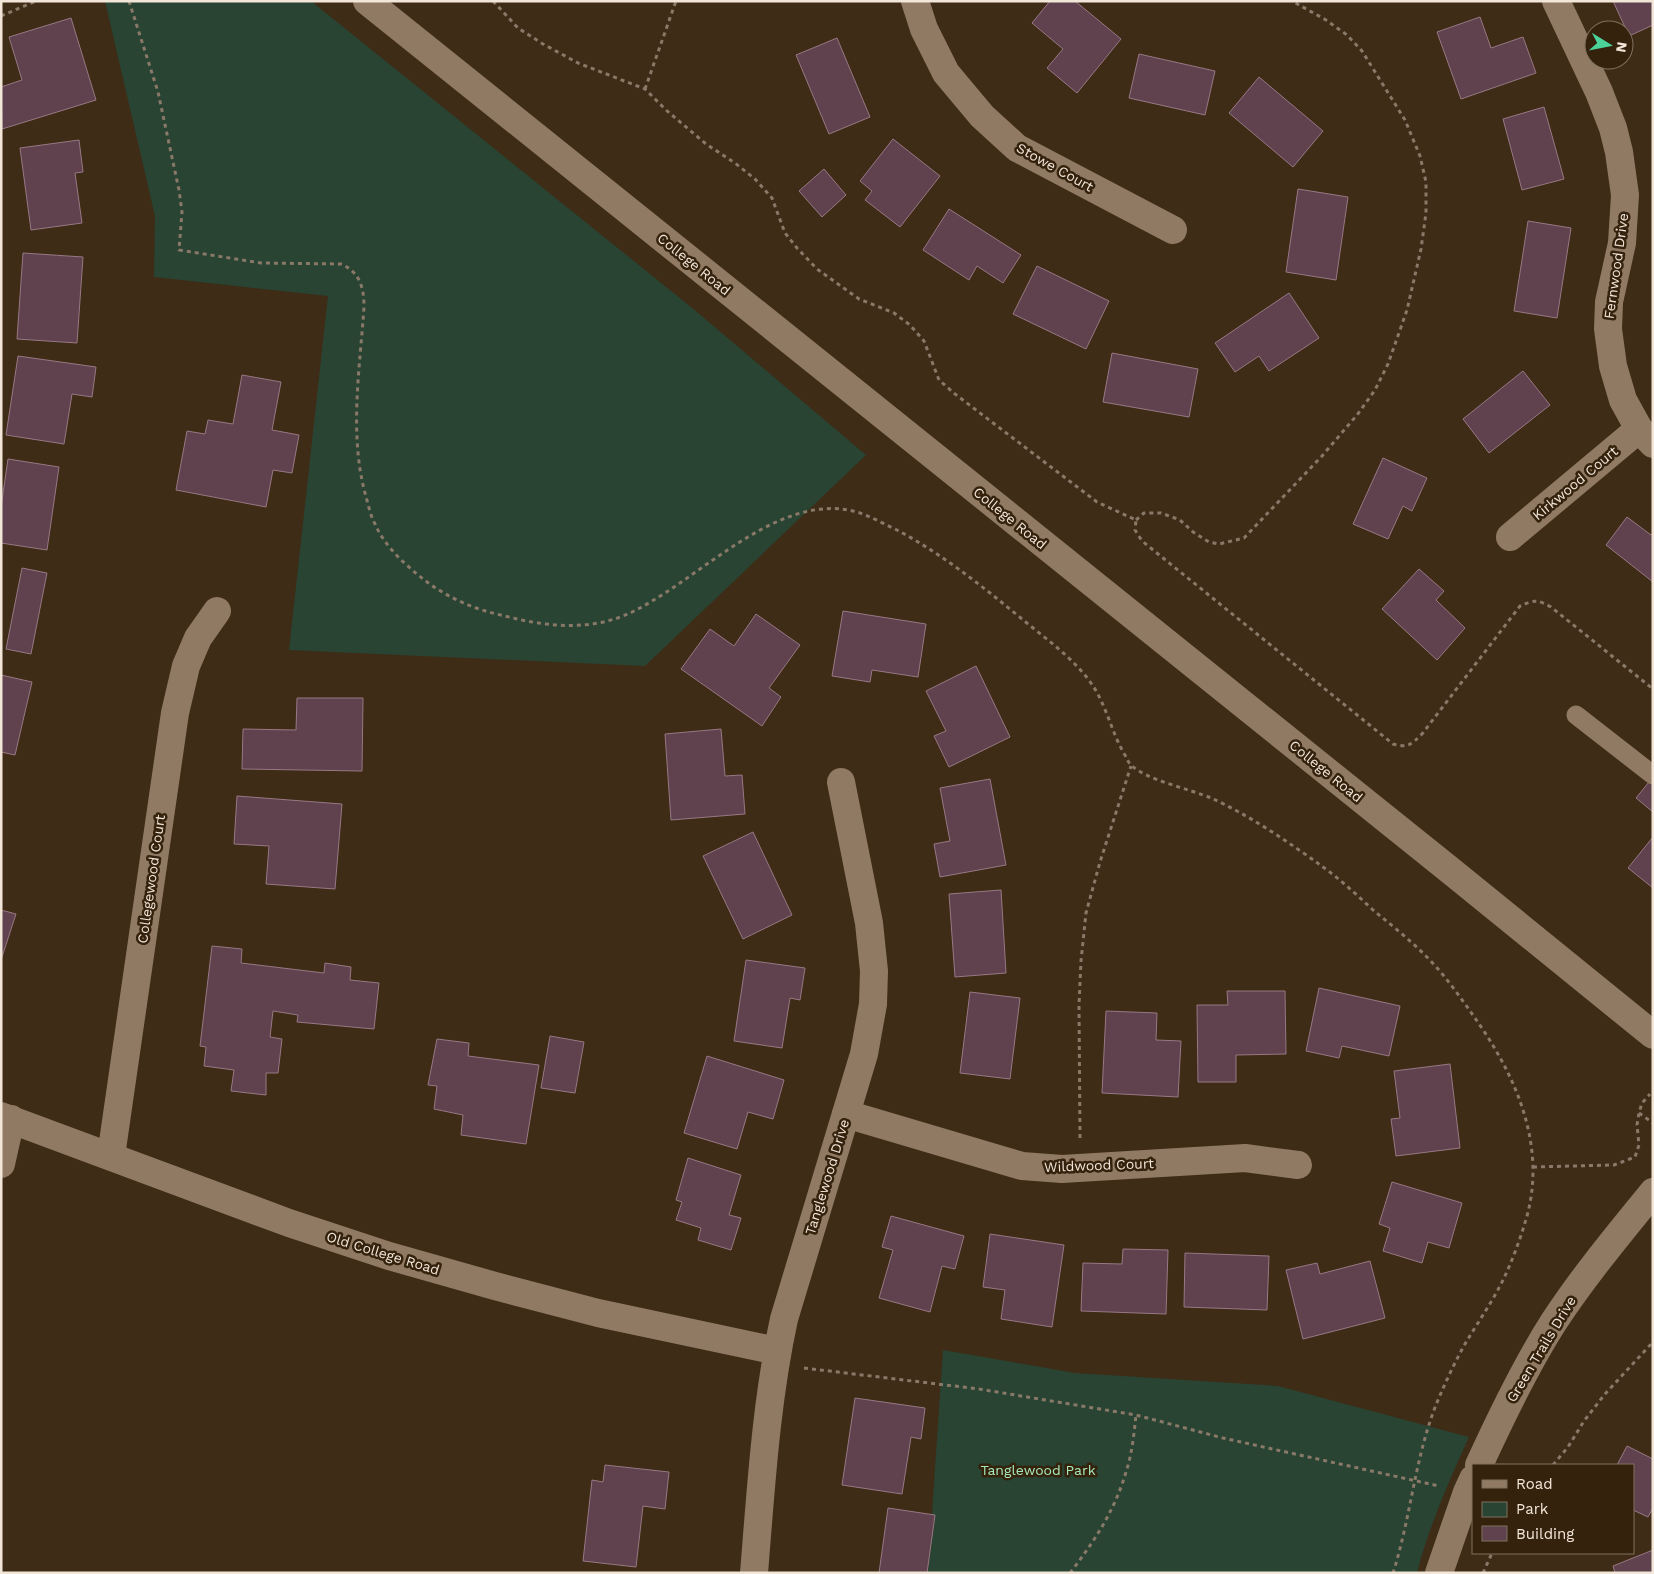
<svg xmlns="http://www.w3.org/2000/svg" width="1654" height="1574" font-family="'Work Sans',sans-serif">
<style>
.green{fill:#294432}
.building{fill:#5f424d;stroke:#987884}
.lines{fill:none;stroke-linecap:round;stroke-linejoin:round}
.path{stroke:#897968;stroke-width:3;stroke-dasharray:4 4;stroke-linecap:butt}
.service{stroke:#907a63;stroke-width:19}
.minor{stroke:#907a63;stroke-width:28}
.secondary{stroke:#907a63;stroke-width:28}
.labels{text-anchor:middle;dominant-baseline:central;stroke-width:5;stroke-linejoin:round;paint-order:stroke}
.street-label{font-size:14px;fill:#f2e6d9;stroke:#34220d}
.park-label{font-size:14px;fill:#a5e8ba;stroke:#34220d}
</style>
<rect width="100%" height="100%" fill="#3e2c17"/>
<g class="green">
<path d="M105 1H311L691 307 866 455 645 666 289 650 328 296 154 277 155 216Z"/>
<path d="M943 1350 1075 1373 1278 1386 1469 1437C1449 1481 1429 1526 1417 1573H928Z"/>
</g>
<g class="building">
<path d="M1050 1H1075L1121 39 1077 93 1047 68 1063 49 1032 23Z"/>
<path d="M1613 1H1653V25L1629 36Z"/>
<path d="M1480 17 1491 48 1523 37 1536 73 1461 99 1437 32Z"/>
<path d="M71 18 96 100 2 129 1 87 22 80 9 37Z"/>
<path d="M837 38 870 117 829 134 796 55Z"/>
<path d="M1139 54 1215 71 1205 115 1129 98Z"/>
<path d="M1259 77 1323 131 1293 167 1229 113Z"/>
<path d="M1544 107 1564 179 1522 190 1503 119Z"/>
<path d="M893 139 940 176 900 227 865 200 872 191 860 181Z"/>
<path d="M79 140 83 172 75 173 82 223 31 230 20 148Z"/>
<path d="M824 169 846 195 822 217 799 191Z"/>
<path d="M1298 189 1348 197 1336 280 1286 272Z"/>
<path d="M949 209 1021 255 1003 283 977 266 969 280 923 250Z"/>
<path d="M1528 221 1571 228 1557 318 1514 311Z"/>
<path d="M23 253 83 257 77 343 17 339Z"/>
<path d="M1037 266 1109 301 1086 349 1013 314Z"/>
<path d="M1289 293 1319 338 1269 371 1259 356 1235 372 1215 343Z"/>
<path d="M1112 353 1198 369 1189 417 1103 402Z"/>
<path d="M18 356 96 367 92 397 72 394 64 444 6 435Z"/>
<path d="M1523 371 1550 405 1489 453 1463 419Z"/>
<path d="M242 375 281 382 272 430 299 435 292 473 273 470 266 507 176 490 187 431 205 434 208 420 233 424Z"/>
<path d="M1383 458 1427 478 1412 511 1403 506 1388 539 1353 524Z"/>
<path d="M8 459 59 467 47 550 1 543V507Z"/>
<path d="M1627 517 1651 535 1653 533V582L1606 545Z"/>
<path d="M22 568 47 573 31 654 6 649Z"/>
<path d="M1419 569 1444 591 1436 600 1465 628 1437 660 1382 609Z"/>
<path d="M843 611 926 624 918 677 872 670 870 682 832 676Z"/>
<path d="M756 614 800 645 769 688 781 697 762 726 681 669 710 629 734 646Z"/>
<path d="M976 666 1010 737 949 767 934 736 946 731 926 691Z"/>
<path d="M1 675 32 682 15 755 1 752Z"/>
<path d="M297 698H363L362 771 242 769 243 729 296 730Z"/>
<path d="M721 729 725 776 742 775 745 814 671 820 665 734Z"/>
<path d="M1653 777V812L1636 798Z"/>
<path d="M990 779 1006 865 940 877 934 844 950 841 940 788Z"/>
<path d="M237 796 342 804 335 889 266 884 269 846 234 844Z"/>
<path d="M753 832 792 915 743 939 703 856Z"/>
<path d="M1653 837V888L1628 868Z"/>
<path d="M1001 890 1006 973 955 977 949 894Z"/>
<path d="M1 910 16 914 1 960Z"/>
<path d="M212 946 242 949 241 963 324 973 325 963 351 967 350 980 379 983 374 1029 297 1022 298 1015 273 1011 270 1037 282 1039 278 1073H266V1095L231 1091 234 1070 204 1066 206 1047 200 1046Z"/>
<path d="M746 960 805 968 800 1000 790 998 782 1048 734 1041Z"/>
<path d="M1319 988 1400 1006 1389 1056 1342 1046 1339 1058 1306 1051Z"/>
<path d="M1227 991H1285L1286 1054 1236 1055V1082H1198L1197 1005H1228Z"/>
<path d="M970 992 1020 998 1010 1079 960 1073Z"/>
<path d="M1106 1011 1157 1013 1156 1040 1181 1041 1178 1097 1102 1093Z"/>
<path d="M550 1036 584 1042 575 1093 541 1088Z"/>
<path d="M437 1039 469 1043 468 1056 539 1065 526 1144 461 1135 463 1115 434 1109 437 1086 428 1085Z"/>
<path d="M707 1056 784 1080 773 1119 748 1112 737 1149 684 1133Z"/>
<path d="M1450 1064 1460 1148 1396 1156 1391 1119 1400 1118 1394 1071Z"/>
<path d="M688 1158 741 1175 729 1215 741 1218 731 1250 698 1240 701 1228 676 1220 682 1202 676 1200Z"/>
<path d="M1392 1182 1462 1203 1449 1248 1428 1242 1422 1263 1383 1251 1390 1228 1379 1224Z"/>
<path d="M891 1216 964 1236 955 1269 942 1266 930 1312 879 1298 893 1250 882 1247Z"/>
<path d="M990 1234 1064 1245 1052 1327 1001 1319 1005 1290 983 1287Z"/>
<path d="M1123 1249 1168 1250 1166 1314 1081 1311 1083 1263 1122 1264Z"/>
<path d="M1185 1253 1269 1256 1267 1310 1184 1307Z"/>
<path d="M1370 1261 1385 1318 1303 1339 1286 1270 1317 1263 1320 1274Z"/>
<path d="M855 1398 925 1408 921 1439 911 1437 902 1494 842 1485Z"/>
<path d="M1627 1446 1653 1459V1508L1648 1517 1633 1510V1465H1617Z"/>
<path d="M605 1465 669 1472 665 1509 643 1506 636 1567 583 1561 592 1480 603 1482Z"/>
<path d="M888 1508 935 1515 927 1573H879Z"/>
<path d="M1653 1550V1573H1615L1613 1566Z"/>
</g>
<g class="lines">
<g class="path">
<path d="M129 1 158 92 179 190 182 212 179 250 261 263 341 264C360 272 364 288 364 307 360 368 349 433 365 493 368 503 370 515 375 524 383 543 401 561 417 574 443 596 472 609 505 616 543 626 585 631 623 616 694 587 775 489 857 512 870 516 884 524 897 530 942 554 982 586 1022 619 1046 639 1075 659 1093 686 1107 707 1112 734 1125 755 1127 759 1128 762 1131 765 1146 780 1190 789 1211 798 1249 815 1290 843 1323 867 1341 880 1357 895 1373 910 1395 928 1419 947 1438 969 1452 985 1465 1004 1477 1021 1517 1078 1546 1146 1527 1216 1521 1237 1513 1259 1504 1278 1493 1301 1478 1322 1465 1344 1456 1360 1448 1377 1441 1393 1415 1451 1412 1514 1393 1573"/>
<path d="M493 1 518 28 543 44 578 63 645 89 666 110 706 144 735 163 755 179 772 198 785 233 797 248 817 269 859 299 894 313 910 325 924 341 939 380 955 394 1097 502 1136 520 1135 530 1142 541 1393 744C1408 748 1411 745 1422 734L1520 606C1534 600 1537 599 1551 607L1653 689"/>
<path d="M1 16 36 1"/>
<path d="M645 89 676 1"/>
<path d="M1136 520 1144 513H1161L1180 520 1193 532 1209 542 1219 544 1244 538 1322 456 1357 415 1375 390 1388 364 1407 310 1421 249 1426 213V182L1420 156 1405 120 1362 51 1347 35 1326 20 1292 1"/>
<path d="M1639 1113 1653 1123"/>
<path d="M1080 1138 1079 1005 1081 961 1086 913 1100 862 1131 766"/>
<path d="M1533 1167 1614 1165 1635 1157 1639 1145 1637 1125 1639 1113 1642 1103 1650 1094"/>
<path d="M804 1368 979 1389 1136 1415 1223 1438 1439 1486"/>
<path d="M1553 1465 1568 1447 1584 1421 1605 1394 1653 1342"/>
<path d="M1070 1573C1094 1542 1115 1510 1126 1472 1132 1454 1134 1434 1136 1415"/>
<path d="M1483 1573 1492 1553"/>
</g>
<path class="service" d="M1576 715 1653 775"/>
<g class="minor">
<path d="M915 1 924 29 946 73 982 116 1017 148 1173 230"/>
<path d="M1556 1 1599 92 1613 128 1619 152 1625 195 1622 243 1609 302 1608 329 1613 366 1623 400 1639 429 1653 444"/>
<path d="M1510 537 1639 429"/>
<path d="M846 1114 1022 1166 1062 1169 1245 1158 1298 1165"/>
<path d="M1 1116 289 1223 389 1256 495 1286 598 1313 777 1351"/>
<path d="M111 1156 175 713 186 666 198 638 217 611"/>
<path d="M1 1164 11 1119"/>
<path d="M1479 1465C1501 1417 1525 1367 1553 1323 1583 1277 1618 1235 1653 1192"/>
<path d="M754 1573C761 1488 766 1402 784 1319L864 1054 873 1004 874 971 869 923 841 782"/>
<path d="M1439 1573 1467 1492 1473 1479"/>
</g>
<path class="secondary" d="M367 1 1451 871 1653 1035"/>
</g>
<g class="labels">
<g class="street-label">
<text transform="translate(1055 167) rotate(29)">Stowe Court</text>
<text transform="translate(694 264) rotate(39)">College Road</text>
<text transform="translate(1616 266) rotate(-82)">Fernwood Drive</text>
<text transform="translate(1575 483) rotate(-40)">Kirkwood Court</text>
<text transform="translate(1010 518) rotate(39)">College Road</text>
<text transform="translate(1326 771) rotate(39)">College Road</text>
<text transform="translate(151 879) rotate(-82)">Collegewood Court</text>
<text transform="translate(1099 1165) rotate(-2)">Wildwood Court</text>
<text transform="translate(827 1177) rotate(-73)">Tanglewood Drive</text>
<text transform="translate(383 1253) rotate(17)">Old College Road</text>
<text transform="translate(1541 1349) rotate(-59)">Green Trails Drive</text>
</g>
<g class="park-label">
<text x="1038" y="1470">Tanglewood Park</text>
</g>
</g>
<rect width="1654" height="1574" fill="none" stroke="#f2e6d9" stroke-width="5"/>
<rect x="1472" y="1464" width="162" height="90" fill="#34220d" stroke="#80705f"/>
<rect x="1482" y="1480" width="25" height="8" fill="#907a63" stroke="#80705f"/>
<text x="1516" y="1489" font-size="15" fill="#f2e6d9">Road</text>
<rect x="1482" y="1502" width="25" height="15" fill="#294432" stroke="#80705f"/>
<text x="1516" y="1514" font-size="15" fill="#f2e6d9">Park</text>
<rect x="1482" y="1526" width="25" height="15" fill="#5f424d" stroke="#80705f"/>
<text x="1516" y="1539" font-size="15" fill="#f2e6d9">Building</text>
<g transform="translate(1609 45) rotate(100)"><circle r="24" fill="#34220d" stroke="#80705f"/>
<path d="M0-4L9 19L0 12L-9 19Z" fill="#4cd39a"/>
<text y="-8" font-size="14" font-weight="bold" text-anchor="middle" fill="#f2e6d9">N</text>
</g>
</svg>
